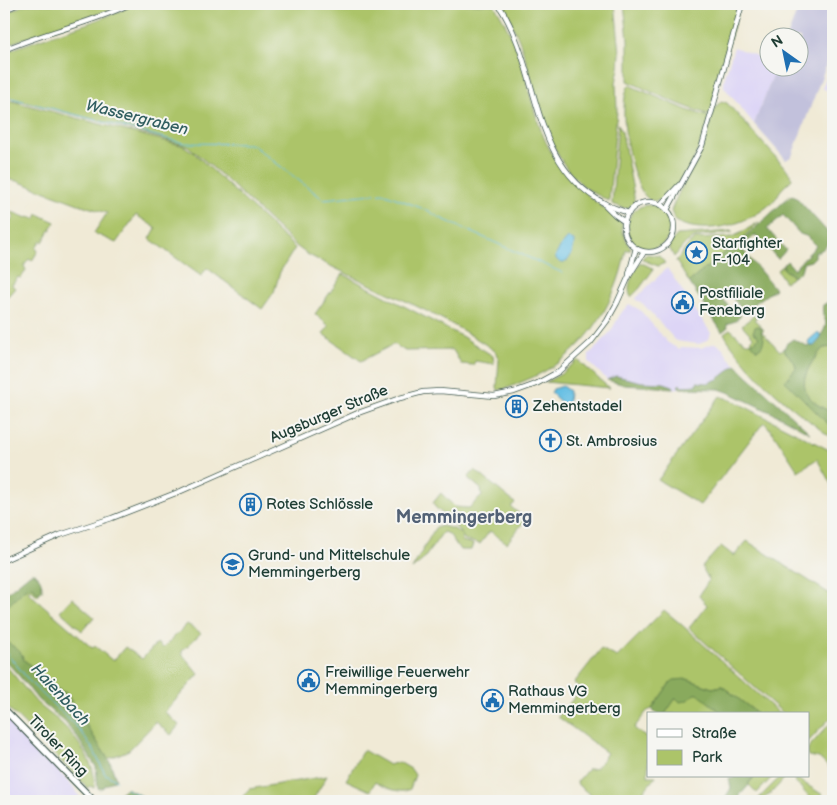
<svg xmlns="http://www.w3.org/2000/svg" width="837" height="805" font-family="'Balsamiq Sans',sans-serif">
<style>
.built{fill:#ddd5f6}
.industrial{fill:#c2c1dc}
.green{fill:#acc469;stroke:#66804e}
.forest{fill:#89aa5d;stroke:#547448}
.water{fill:#67c0e4;stroke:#437e8c}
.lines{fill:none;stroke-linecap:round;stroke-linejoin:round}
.stream{stroke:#67c0e4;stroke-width:1}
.minor-casing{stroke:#3e574c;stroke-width:6}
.major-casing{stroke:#3e574c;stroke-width:8}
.highway-casing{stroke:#3e574c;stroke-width:9}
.minor{stroke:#fff;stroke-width:4.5}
.major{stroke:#fff;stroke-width:5.5}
.highway{stroke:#fff;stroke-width:7}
.labels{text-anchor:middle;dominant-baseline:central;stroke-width:4;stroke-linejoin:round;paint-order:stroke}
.poi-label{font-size:15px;fill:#1f3d34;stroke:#f6f6f2;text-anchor:start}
.street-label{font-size:15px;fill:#1f3d34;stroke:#f6f6f2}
.water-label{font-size:16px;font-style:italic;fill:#315e60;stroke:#f6f6f2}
.quarter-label{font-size:18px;font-weight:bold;fill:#526175;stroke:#f6f6f2}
</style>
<rect width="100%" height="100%" fill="#f6f6f2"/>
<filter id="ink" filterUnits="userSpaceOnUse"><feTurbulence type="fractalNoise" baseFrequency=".02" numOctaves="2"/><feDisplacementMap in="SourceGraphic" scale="10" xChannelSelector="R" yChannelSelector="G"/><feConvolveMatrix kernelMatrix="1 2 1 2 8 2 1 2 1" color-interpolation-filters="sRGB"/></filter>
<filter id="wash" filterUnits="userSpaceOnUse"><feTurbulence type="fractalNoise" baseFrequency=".0096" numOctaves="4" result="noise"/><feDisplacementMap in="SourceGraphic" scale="20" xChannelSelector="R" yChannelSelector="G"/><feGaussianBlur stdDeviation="1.12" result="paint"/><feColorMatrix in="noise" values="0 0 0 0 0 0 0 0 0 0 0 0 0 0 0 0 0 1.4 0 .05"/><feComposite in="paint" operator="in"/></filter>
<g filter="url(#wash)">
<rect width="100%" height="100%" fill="#f0ead6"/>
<g class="built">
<path d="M734 47 769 61 770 68H776L754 124 724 87V80Z"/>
<path d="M833 59V93L822 88Z"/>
<path d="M667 268 711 333 708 339 702 343 698 344 676 341 645 306 635 299Z"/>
<path d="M629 304 640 310 667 342 673 346 680 349 681 347 701 348 715 343 722 347 727 354V356L736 365 718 379 708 383 697 382 698 385 683 386 680 384 679 386 681 388 671 389 673 388 664 383 642 382 616 376 607 380 589 362V354L598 346 611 331 621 313Z"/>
<path d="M4 713 74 788 82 801H4Z"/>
</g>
<path class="industrial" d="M800 4H833V47L792 156 786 160 754 124 776 68H800V38L787 37Z"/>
<g class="green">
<path d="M26 4H122C84 22 43 31 4 46V14Z"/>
<path d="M135 4H494C505 22 514 39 520 59 531 93 536 130 556 160 573 186 598 203 622 223 621 235 628 240 631 250H626C615 309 581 359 524 381 516 384 506 390 498 390L497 387 499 359 495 351C437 310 369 287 307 254L296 246 228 181 188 146 103 122 4 97V53C47 34 93 25 135 4Z"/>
<path d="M501 4H615L620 53 619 68 616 83 617 111 609 201C602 197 595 194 589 190 549 163 540 106 527 64 521 42 512 23 501 4Z"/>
<path d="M624 4H736L738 12 718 78 710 115C681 106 655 94 628 81V40Z"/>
<path d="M629 85 687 110 710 117C701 145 686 187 658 201 653 201 650 201 647 198 630 182 616 104 629 85Z"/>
<path d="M4 99 169 142 184 146 193 152 295 248 280 272 274 292 262 309 207 268 201 276 150 239 156 228 136 215 116 243 94 233 107 213 81 205 17 181 4 179Z"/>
<path d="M721 101 727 103 789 172 792 179C789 183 784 186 781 190 779 192 778 195 777 197 756 223 705 238 675 221L671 211C680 185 698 163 707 137 710 126 712 108 721 101Z"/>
<path d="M618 124 622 132 634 196V203L627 209 612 204Z"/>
<circle cx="649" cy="227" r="22"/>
<path d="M12 212 27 218 28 217 36 219 38 214 55 222 43 242 41 241 36 248 38 251 32 261 29 259 24 266 26 270 21 278 18 277 12 285 15 288 7 297 4 295V230L14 217 11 214Z"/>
<path d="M759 222 737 243 689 282 676 261 689 244 695 239 731 237 739 234Z"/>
<path d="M731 231 733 232C722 235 698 234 690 240 683 244 679 252 674 257L668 245 677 235Z"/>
<path d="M647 254 659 256 665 263 658 266 643 260 642 258Z"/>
<path d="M640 262 652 268 653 270 639 289 631 297C625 286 634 272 640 262Z"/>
<path d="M783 265V268L793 277 785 282 777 270Z"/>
<path d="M343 274 463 337 493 356 494 364 475 361 473 365 461 364 453 350 405 351 394 344 361 361 323 334 329 326 315 314Z"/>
<path d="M755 315 757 317 754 319 764 330 762 332 780 351 785 347 784 350 795 363 796 368 786 381 833 429V439C800 414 766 389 740 356 735 349 728 342 724 333L730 329 746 343H750L753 337 742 325Z"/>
<path d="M833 347V413C794 396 799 376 823 348Z"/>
<path d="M578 360 609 388 546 382 561 374Z"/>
<path d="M720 396 736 402 833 452V488L817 459 798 471 774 434 764 422 700 505 658 480Z"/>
<path d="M475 470 515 503 511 507 526 519 507 543 490 531 480 544 465 540 454 524 435 507 433 503 441 493 455 507 469 508 482 496 481 489 468 478Z"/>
<path d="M442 526 454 529 462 535V541L473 544 471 550H460L449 534 443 532 423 560 412 569 435 528Z"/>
<path d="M747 541 833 596V715L808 742V714H784L689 628 707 605 699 596 709 580 702 567 721 546 734 556Z"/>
<path d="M33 586 36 592 39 593 38 596 30 589 28 592 91 647 93 648 95 646 113 661 125 647 142 659 157 643 163 648 187 624 201 633 182 651V654L199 674 165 712 179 725 171 735 156 722 129 750 108 759 85 723 75 714 74 707 59 689 52 688 37 671 24 660 21 653 4 640V610L25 589Z"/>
<path d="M72 598 94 617 82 631 60 611Z"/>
<path d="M664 610 682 625 780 714H758L722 686 712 688 687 679 670 683 652 709 647 711 634 728 648 739V776H656L636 801H598L578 785 577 782 588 769C598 771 602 760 607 753L558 717 581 689 574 683 601 649 617 657Z"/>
<path d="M4 663C15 676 25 689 36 702 43 709 52 715 60 722 75 735 99 768 94 788L90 786 88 788 4 704Z"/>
<path d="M698 693 724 714H665L669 706 680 694Z"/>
<path d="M833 720V771L819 758 808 756V748Z"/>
<path d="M363 750 389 765 399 762 411 769 415 775 410 789C401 795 384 787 375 782L370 791 346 780Z"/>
<path d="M327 776 312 801H239L249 789Z"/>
<path d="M756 776H773L757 793 748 784Z"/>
<path d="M781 776H786C779 785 767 800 756 801Z"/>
<path d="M796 778 823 795V801H810L809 797 794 780Z"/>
</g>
<g class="forest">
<path d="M791 195 795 196 832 237C829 244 822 252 815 252V257L811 261 803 263 801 271 793 277 789 272 785 271 783 265 787 261 794 269 816 246 806 236 800 234 783 215 767 229 786 250 778 259 756 235 748 241 755 249 751 250 743 239Z"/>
<path d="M737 243 775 289 745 310H743L727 292 721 298 733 311 738 312 741 316 735 321 727 324 728 327 722 332 689 282Z"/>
<path d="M833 299V347L823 348C799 376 794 396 833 413V429L785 381 796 368 795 363 784 350 786 344 793 339 807 346H814L821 338V335C832 319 820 320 823 305Z"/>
<path d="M758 326 762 329 761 332 764 339 762 346 757 350 750 342H754L759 337 753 332 755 327Z"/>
<path d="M736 365 810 433 781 417 728 392 719 389 681 388 678 386 680 384 683 386 697 385V382L708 383 718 379Z"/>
<path d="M616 376 642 382 664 383 673 386V388L625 385 607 380Z"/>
<path d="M31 573H34C41 577 42 583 42 591L39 593 36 592 33 586 25 589 4 610V595Z"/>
<path d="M4 640 17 649 21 653 24 660 37 671 52 688 67 693 74 707 75 714 85 723 110 762 116 779 100 789 98 788 96 767 77 737 65 722 38 700 20 677 4 659Z"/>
<path d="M687 679 712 688 722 686 758 714H723L698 694H694C690 699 687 701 680 702L676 698 665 714H658L652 709 670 683 674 680Z"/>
<path d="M735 776 754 777 749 782V785L740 795 739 801H727L725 798 731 788 729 778 732 779Z"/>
<path d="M126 788 144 797 160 801C146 801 131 799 117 797V795Z"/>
</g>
<g class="water">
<path d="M568 238 574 241C575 251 565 274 555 257L560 247Z"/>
<path d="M817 333 821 335V338L814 346H810L808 343 809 340Z"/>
<path d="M562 386 569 391 568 404 566 407 551 393 553 389Z"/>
</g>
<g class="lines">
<g class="stream">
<path d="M4 96 184 143 250 144 254 146 323 199 383 193 429 211 438 217 563 273"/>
<path d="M4 650 32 684 78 728 94 751 105 774 116 780"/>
<path d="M126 789 148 799 158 801"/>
</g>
</g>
</g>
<g filter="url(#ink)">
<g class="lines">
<defs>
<g id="minor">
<path d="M498 4C541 67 528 163 604 203 612 208 621 210 629 213"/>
<path d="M4 50C45 32 90 24 130 4"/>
<circle cx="649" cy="227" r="25"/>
<path d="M605 205 615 215 625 222"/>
<path d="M660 205 679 185"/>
<path d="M667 210 702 146 742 4"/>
<path d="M629 274 636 248"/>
<path d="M4 560 60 535 112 518 181 491 358 413 400 398 423 392 440 391 494 396 514 392 536 384 558 372 591 342 607 321 617 303 629 276 644 252"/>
</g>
<path id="major" d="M4 709 94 801"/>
<path id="highway" d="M4 9 15 4"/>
</defs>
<use href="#minor" class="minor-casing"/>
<use href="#major" class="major-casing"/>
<use href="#highway" class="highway-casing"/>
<use href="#minor" class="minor"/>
<use href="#major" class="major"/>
<use href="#highway" class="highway"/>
</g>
</g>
<defs>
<symbol id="sight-ring" viewBox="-11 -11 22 22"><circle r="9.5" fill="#f6f6f2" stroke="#1f6fb2" stroke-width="1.5"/><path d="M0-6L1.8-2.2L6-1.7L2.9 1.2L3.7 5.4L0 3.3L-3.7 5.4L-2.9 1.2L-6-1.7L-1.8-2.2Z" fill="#1f6fb2"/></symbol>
<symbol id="civic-ring" viewBox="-11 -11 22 22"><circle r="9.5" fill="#f6f6f2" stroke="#1f6fb2" stroke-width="1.5"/><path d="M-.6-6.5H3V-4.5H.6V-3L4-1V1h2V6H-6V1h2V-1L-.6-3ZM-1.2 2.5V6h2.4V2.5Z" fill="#1f6fb2"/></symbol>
<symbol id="building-ring" viewBox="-11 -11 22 22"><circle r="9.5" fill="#f6f6f2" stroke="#1f6fb2" stroke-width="1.5"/><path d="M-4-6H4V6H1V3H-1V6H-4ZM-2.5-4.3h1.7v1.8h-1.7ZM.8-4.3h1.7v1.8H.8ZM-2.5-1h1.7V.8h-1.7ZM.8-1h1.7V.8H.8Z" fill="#1f6fb2"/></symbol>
<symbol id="church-ring" viewBox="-11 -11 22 22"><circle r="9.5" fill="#f6f6f2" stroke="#1f6fb2" stroke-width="1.5"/><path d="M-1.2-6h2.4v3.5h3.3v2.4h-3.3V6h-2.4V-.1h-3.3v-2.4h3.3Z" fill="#1f6fb2"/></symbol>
<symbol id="school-ring" viewBox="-11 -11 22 22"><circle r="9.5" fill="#f6f6f2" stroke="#1f6fb2" stroke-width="1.5"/><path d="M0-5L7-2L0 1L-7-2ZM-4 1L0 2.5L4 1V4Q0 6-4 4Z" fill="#1f6fb2"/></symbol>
</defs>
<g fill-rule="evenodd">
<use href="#sight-ring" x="684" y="240" width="25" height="25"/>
<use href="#civic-ring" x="670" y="290" width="25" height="25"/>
<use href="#building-ring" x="504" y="394" width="25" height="25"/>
<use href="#church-ring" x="538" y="428" width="25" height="25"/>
<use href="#building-ring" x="238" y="492" width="25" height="25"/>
<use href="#school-ring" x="220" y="552" width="25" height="25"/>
<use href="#civic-ring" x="296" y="668" width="25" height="25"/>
<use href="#civic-ring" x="480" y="688" width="25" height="25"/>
</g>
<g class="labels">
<g class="poi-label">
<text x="712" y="243">Starfighter<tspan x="712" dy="17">F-104</tspan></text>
<text x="699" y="293">Postfiliale<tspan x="699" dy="17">Feneberg</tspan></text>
<text x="533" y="406">Zehentstadel</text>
<text x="566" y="441">St. Ambrosius</text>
<text x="266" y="504">Rotes Schlössle</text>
<text x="248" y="555">Grund- und Mittelschule<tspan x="248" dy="17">Memmingerberg</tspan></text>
<text x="325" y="672">Freiwillige Feuerwehr<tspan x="325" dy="17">Memmingerberg</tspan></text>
<text x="508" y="691">Rathaus VG<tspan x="508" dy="17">Memmingerberg</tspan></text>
</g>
<g class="street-label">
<text transform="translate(329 414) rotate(-23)">Augsburger Straße</text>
<text transform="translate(58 746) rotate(46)">Tiroler Ring</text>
</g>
<g class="water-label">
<text transform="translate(137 118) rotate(14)">Wassergraben</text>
<text transform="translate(60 695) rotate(47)">Haienbach</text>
</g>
<g class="quarter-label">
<text x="464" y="517">Memmingerberg</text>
</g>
</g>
<rect width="837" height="805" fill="none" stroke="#f6f6f2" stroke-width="20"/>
<rect x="647" y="712" width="162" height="65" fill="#f6f6f2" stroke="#a0aca6"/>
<rect x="657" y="729" width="25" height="8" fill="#ffffff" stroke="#a0aca6"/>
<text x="692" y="738" font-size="15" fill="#1f3d34">Straße</text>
<rect x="657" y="750" width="25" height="15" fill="#acc469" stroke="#a0aca6"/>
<text x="692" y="762" font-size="15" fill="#1f3d34">Park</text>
<g transform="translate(784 52) rotate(327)"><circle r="24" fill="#f6f6f2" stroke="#a0aca6"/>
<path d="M0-4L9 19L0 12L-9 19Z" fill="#1f6fb2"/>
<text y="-8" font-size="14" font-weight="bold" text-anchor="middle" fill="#1f3d34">N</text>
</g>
</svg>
